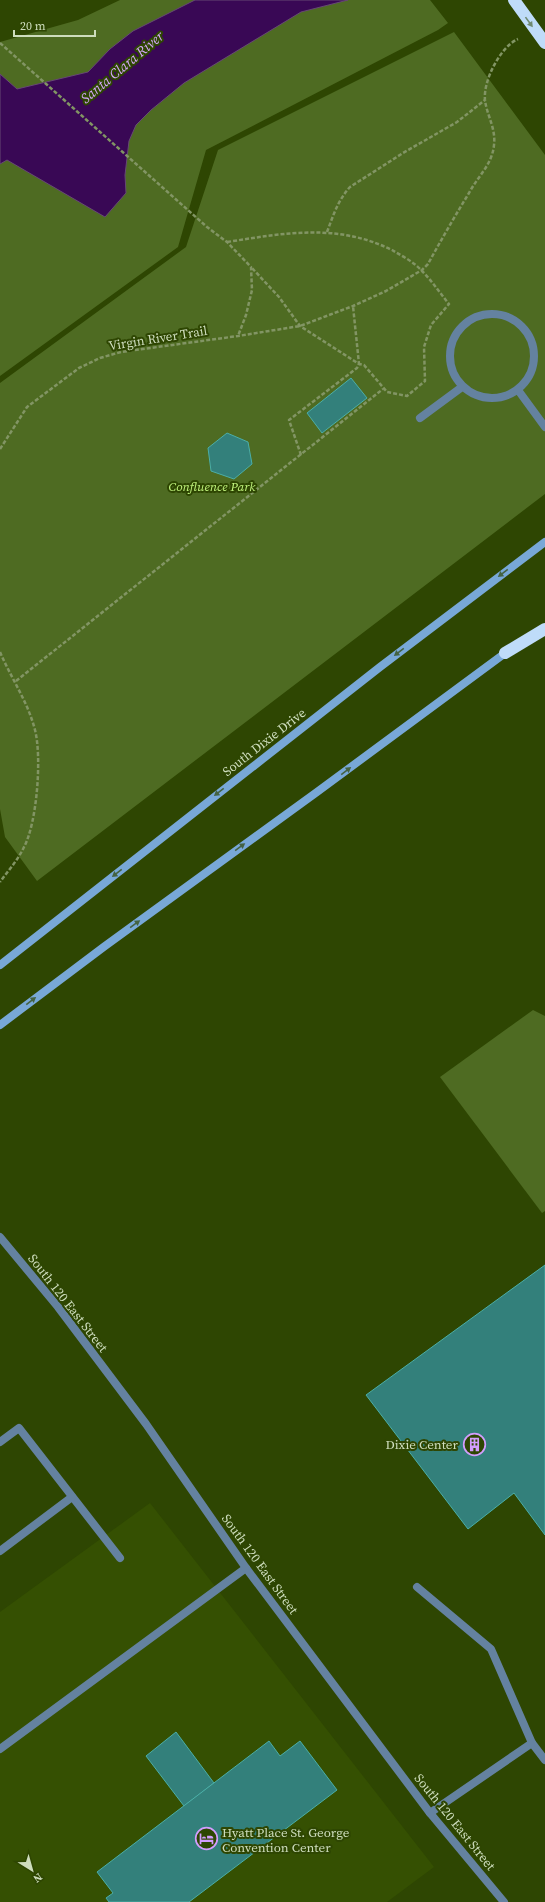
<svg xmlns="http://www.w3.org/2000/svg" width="545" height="1902" font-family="'Source Serif 4',serif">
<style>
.built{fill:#355002}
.green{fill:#4e6b22}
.water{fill:#390855;stroke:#664874}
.building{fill:#33807b;stroke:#4baea7}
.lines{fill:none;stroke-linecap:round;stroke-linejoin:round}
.path{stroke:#829564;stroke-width:2.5;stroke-dasharray:4 2;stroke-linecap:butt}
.lane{stroke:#6482a0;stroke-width:8}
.street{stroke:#6482a0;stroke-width:8}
.secondary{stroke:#78a8d7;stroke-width:8}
.highway{stroke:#bfdcf9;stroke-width:12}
.highway-bridge{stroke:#bfdcf9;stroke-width:12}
.oneway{fill:#6f8a71}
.oneway2{fill:#446342}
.labels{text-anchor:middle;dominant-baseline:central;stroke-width:4;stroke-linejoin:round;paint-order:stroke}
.street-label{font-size:13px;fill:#ceddbd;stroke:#2e4602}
.park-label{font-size:13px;font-style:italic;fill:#c1f47e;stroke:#2e4602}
.poi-label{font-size:13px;fill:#ceddbd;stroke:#2e4602;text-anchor:end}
.water-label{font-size:14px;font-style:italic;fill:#d6a8fd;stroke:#2e4602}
</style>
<rect width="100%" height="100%" fill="#2e4602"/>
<path class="built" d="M150 1503 434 1867 387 1902H0V1612Z"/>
<g class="green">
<path d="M120 0H430L448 23 438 30 206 150 178 247 0 376V42L78 20Z"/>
<path d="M454 32 545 155V494L37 881 5 837 0 809V383L186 247 218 150Z"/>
<path d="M533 1010 545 1016V1211L542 1213 440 1077Z"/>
</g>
<path class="water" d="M195 0H348L301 12 184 83 151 110 136 125 129 141 125 175 126 193 105 217 7 160 0 164V74L17 89 88 72 110 49 133 31Z"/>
<g class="building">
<path d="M351 378 367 398 322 433 307 413Z"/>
<path d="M227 433 248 442 252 464 234 479 211 471 208 448Z"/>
<path d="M545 1265V1535L514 1493 468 1529 366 1395Z"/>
<path d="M176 1732 214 1783 184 1806 146 1756Z"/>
<path d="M269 1741 280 1756 300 1741 337 1790 189 1902H109L106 1898 113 1893 97 1872Z"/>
</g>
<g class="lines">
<g class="path">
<path d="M0 43 207 227 227 242 251 267 252 290 246 315 238 336"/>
<path d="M327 232C333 216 338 200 350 187L403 153 457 122 485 100"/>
<path d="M227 242C285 233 337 223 392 250 402 256 414 262 422 271 432 281 440 293 449 304L431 325 424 347 425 381 407 396 387 392 364 365 359 364 300 326 279 297 251 267"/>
<path d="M0 449 27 407 79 368 100 358 121 352 238 336 300 326 353 306 386 291 422 270 428 264C441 240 455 216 469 193 478 176 492 165 494 145 496 128 487 116 485 100 483 81 500 47 518 39"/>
<path d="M301 455 289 420 357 368 359 364 353 306"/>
<path d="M0 652C11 678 28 702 35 730 42 757 37 823 24 847 18 860 8 871 0 882"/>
<path d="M16 681 383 389"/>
</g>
<g class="lane">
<circle cx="492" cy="356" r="42"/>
<path d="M420 418 462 387"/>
<path d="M0 1442 19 1428 120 1558"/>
<path d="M0 1551 72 1497"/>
<path d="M417 1587 491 1649 532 1743 430 1813"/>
<path d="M532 1743 545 1760"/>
<path d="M0 1749 246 1568"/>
</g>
<g class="street">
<path d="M518 390 545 427"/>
<path d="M0 1237 58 1307 146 1424 246 1568 430 1813 504 1902"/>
</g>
<g class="secondary">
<path d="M0 965 380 667 545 542"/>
<path d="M0 1025 105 946 317 792 508 651"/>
</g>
<path class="highway" d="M505 653 545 629"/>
<path class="highway-bridge" d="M514 0 545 43"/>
</g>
<defs><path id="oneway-solid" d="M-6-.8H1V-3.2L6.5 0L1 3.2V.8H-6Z"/></defs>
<use class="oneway" href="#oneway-solid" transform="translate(529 22) rotate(54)"/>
<g class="oneway2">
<use href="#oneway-solid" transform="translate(503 573) rotate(143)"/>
<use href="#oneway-solid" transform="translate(399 652) rotate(143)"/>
<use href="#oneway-solid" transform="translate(346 771) rotate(-37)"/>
<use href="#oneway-solid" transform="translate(219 792) rotate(142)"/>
<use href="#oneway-solid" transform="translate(240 847) rotate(-36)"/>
<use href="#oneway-solid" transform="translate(117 873) rotate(142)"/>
<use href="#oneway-solid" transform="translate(135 924) rotate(-36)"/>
<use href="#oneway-solid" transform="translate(31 1001) rotate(-38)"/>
</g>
<defs>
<symbol id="building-ring" viewBox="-11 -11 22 22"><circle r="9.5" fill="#2e4602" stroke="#d29dfd" stroke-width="1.5"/><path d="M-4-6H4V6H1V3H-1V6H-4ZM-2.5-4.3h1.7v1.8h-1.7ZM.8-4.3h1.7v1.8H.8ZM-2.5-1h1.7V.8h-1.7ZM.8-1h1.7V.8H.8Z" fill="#d29dfd"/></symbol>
<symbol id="hotel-ring" viewBox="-11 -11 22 22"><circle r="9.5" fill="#2e4602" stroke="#d29dfd" stroke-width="1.5"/><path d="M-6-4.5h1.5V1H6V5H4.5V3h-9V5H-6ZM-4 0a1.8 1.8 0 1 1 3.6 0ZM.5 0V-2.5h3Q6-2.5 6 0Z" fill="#d29dfd"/></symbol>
</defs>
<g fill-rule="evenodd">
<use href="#building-ring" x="462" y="1432" width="25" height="25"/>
<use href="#hotel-ring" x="194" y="1826" width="25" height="25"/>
</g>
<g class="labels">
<g class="street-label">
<text transform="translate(158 338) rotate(-9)">Virgin River Trail</text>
<text transform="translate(264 742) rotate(-38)">South Dixie Drive</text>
<text transform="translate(68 1303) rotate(52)">South 120 East Street</text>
<text transform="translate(260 1564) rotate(54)">South 120 East Street</text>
<text transform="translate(455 1822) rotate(51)">South 120 East Street</text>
</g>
<g class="park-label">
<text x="212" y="486">Confluence Park</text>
</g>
<g class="poi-label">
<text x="458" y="1444">Dixie Center</text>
<text x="222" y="1832" text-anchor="start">Hyatt Place St. George<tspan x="222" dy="15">Convention Center</tspan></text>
</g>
<g class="water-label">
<text transform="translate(122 67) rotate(-40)">Santa Clara River</text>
</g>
</g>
<g transform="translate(32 1870) rotate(143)" stroke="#2e4602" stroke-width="3" paint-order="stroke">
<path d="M0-3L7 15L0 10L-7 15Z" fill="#ceddbd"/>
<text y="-6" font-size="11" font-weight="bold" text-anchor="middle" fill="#ceddbd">N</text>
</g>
<path d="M14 30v6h81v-6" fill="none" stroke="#ceddbd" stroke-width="2"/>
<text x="20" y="30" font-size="12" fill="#ceddbd" stroke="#2e4602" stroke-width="3" paint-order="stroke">20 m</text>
</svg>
